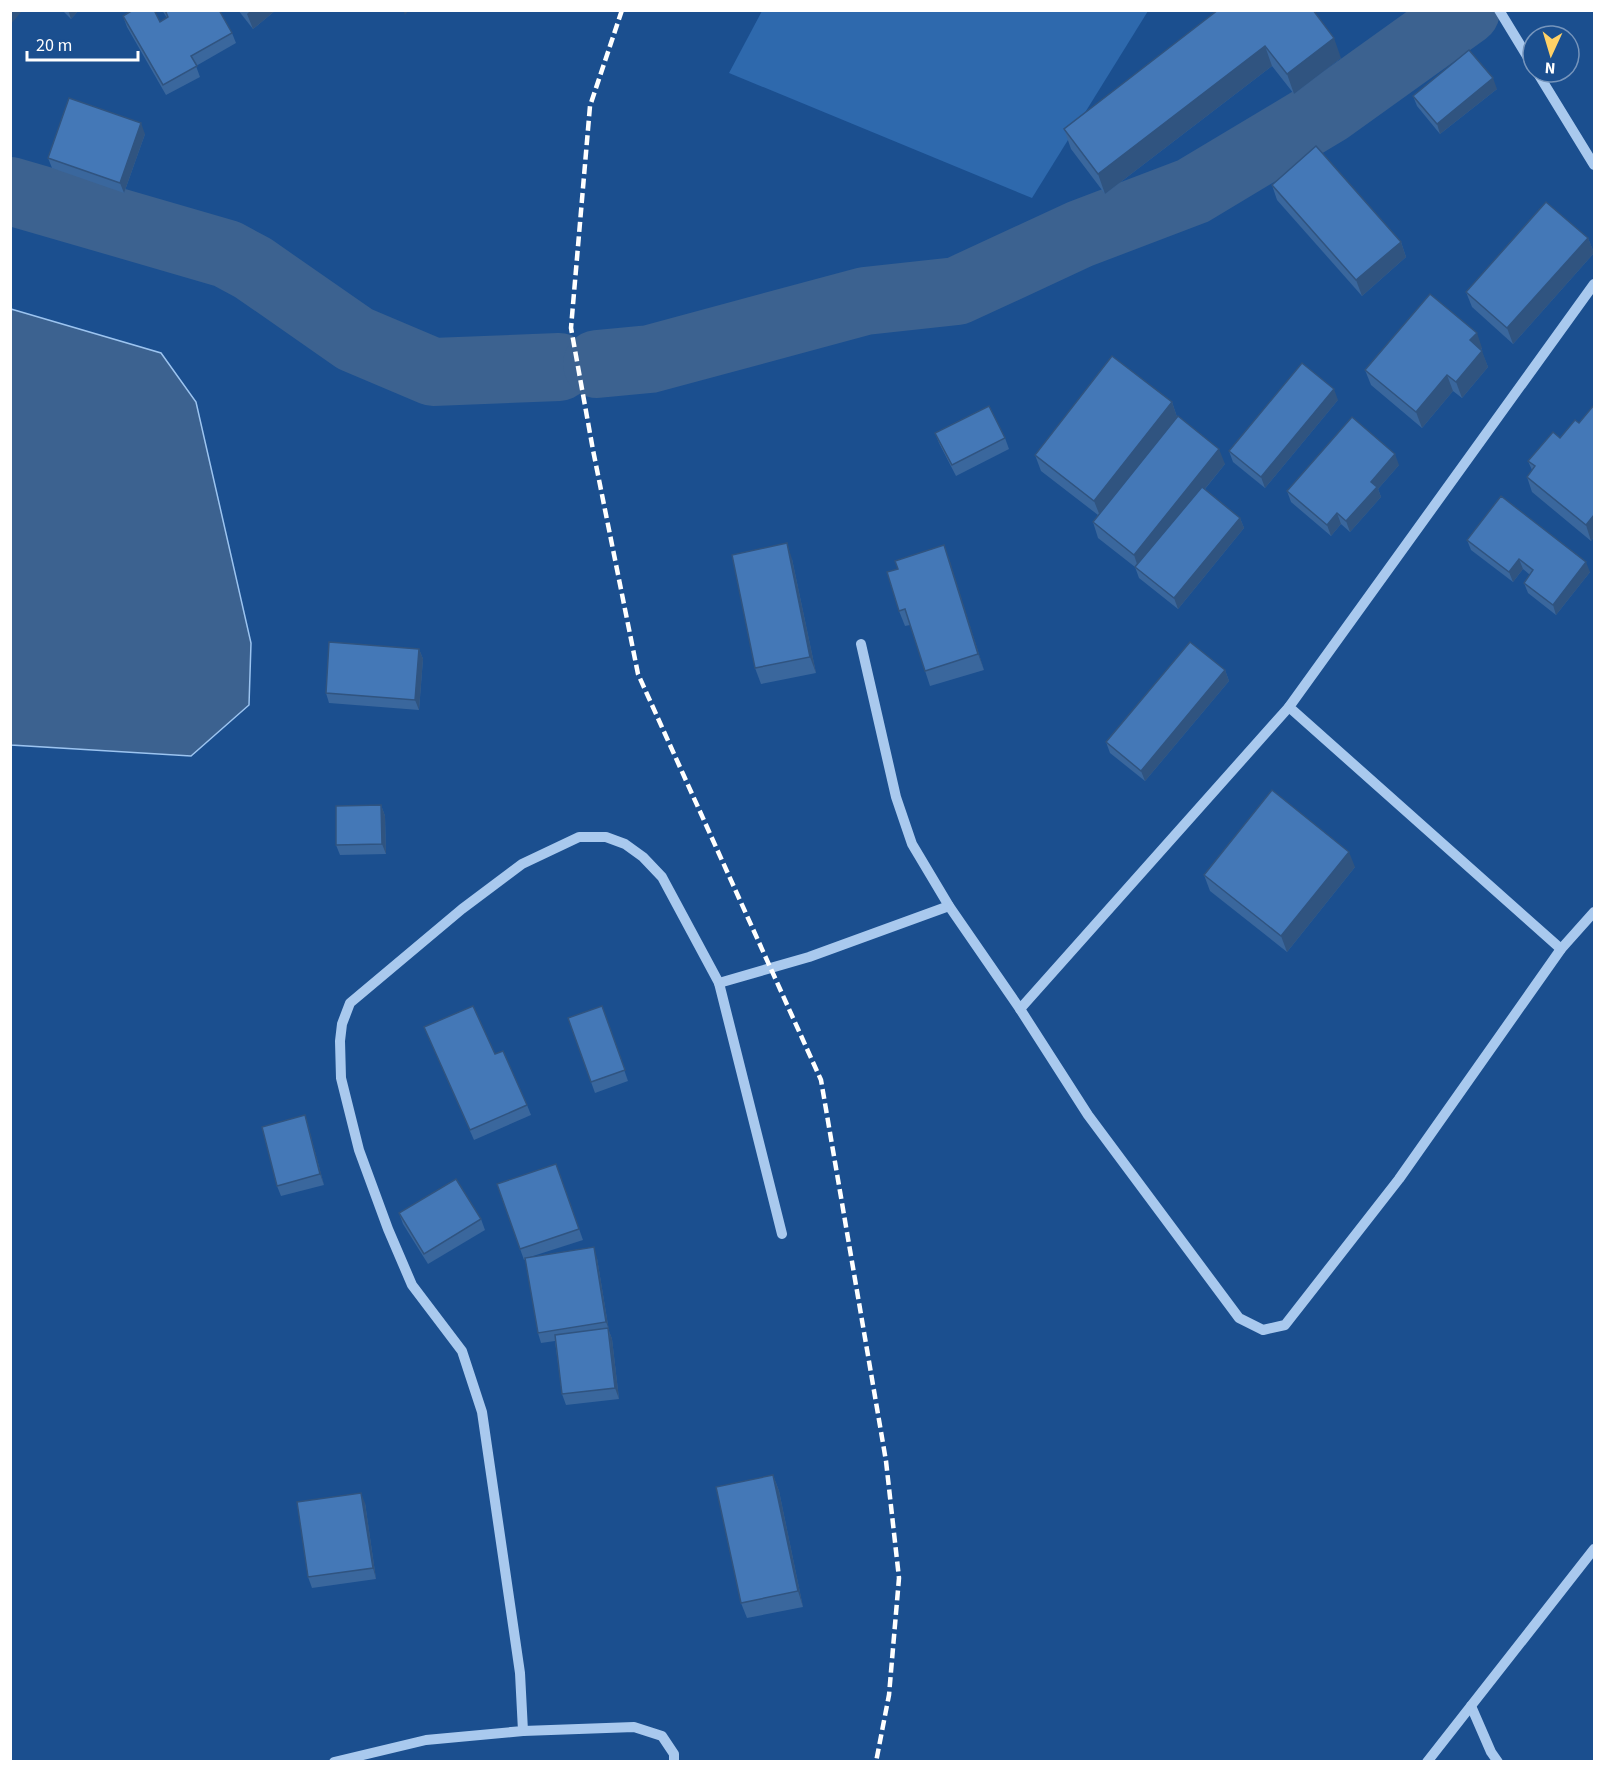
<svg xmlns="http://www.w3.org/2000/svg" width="1605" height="1772" font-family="'Source Sans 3',sans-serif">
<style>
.green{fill:#2e69ad}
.water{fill:#3c6290;stroke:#9cc4f0;stroke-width:1.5}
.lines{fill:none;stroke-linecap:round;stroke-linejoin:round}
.river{stroke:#3c6290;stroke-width:68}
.minor{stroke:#a9c9ee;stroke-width:10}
.rail{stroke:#fff;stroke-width:4.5;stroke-dasharray:10 4.5;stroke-linecap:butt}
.wall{fill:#3a679d}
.shaded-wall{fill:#305480}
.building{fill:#4478b7;stroke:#305480;stroke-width:1.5}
</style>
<rect width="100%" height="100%" fill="#1b4f8f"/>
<path class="green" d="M762 11H1148L1032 198 729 73Z"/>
<path class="water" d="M11 309 161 353 196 402 251 643 249 705 191 756 11 745Z"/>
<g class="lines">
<g class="river">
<path d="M10 191 227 254 253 268 355 339 433 372 559 367"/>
<path d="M597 364 650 359 865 301 957 291 1080 234 1193 191 1328 110 1466 11"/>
</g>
<g class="minor">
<path d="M1499 10 1533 66"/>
<path d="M1537 72 1594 165"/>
<path d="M861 644 896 797 912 844 949 906 1020 1009 1088 1115 1239 1318 1263 1330 1285 1325 1399 1179 1561 949 1594 912"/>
<path d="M1561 949 1289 707 1594 284"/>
<path d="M719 983 809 957 949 906"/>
<path d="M1020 1009 1289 707"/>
<path d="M1471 1706 1491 1752 1498 1762"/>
<path d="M523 1731 634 1727 662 1736 674 1754V1762"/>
<path d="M334 1762 426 1740 523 1731 520 1673 482 1412 462 1351 412 1285 388 1229 359 1150 341 1078 340 1041 342 1024 350 1003 462 909 522 864 579 837H606L625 844 643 857 662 877 719 983 782 1234"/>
<path d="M1427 1762 1594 1549"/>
</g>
<path class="rail" d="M622 10 590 106 571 328 593 450 638 674 821 1080 886 1461 899 1578 889 1695 876 1762"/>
</g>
<g class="wall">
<path d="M62 10H79L71 19Z"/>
<path d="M132 10H154L160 22 167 18 162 10H219L232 33 236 43 196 66 200 77 166 95 127 27 123 16Z"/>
<path d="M238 10H276L253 29Z"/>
<path d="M1218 10 1341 58 1294 94 1272 66 1105 194 1071 149 1064 129Z"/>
<path d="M1497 89 1440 134 1417 106 1413 96Z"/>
<path d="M145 134 124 193 52 168 48 158Z"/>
<path d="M1272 185 1401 242 1406 257 1362 296 1277 200Z"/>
<path d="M1588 238 1594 253 1513 344 1472 307 1466 292Z"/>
<path d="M1482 348 1481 350 1488 367 1462 398 1453 391 1422 428 1371 385 1365 370Z"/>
<path d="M1338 400 1265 488 1233 462 1229 451Z"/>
<path d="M1172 402 1177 417 1225 464 1205 489 1240 518 1244 528 1178 609 1139 578 1135 567 1098 538 1093 522 1098 515 1041 471 1035 455Z"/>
<path d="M1594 405V537L1591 541 1532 492 1527 477 1532 470 1528 461 1579 423Z"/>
<path d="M935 433 1005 438 1009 449 956 476 939 443Z"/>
<path d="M1399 465 1378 489 1381 497 1350 532 1341 524 1331 536 1291 502 1287 491Z"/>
<path d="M1467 540 1590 572 1556 615 1528 593 1524 583 1530 575 1523 569 1513 582 1471 550Z"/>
<path d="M944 545 984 670 930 686 910 625 905 626 899 611 898 569Z"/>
<path d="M792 559 816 673 761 684 755 668Z"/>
<path d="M419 649 423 659 419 710 329 703 326 693Z"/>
<path d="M1225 670 1229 681 1145 781 1110 753 1106 742Z"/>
<path d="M381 805 385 816 386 854 340 855 336 845Z"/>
<path d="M1355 867 1287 952 1210 891 1204 875Z"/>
<path d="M602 1006 628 1081 595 1093 568 1018Z"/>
<path d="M424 1027 495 1054 527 1105 531 1115 474 1140Z"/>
<path d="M308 1126 324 1185 281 1196 277 1186Z"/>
<path d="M556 1164 583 1240 530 1257 597 1258 609 1331 612 1339 619 1399 566 1405 562 1394 555 1341 541 1343 538 1333 526 1259 524 1260 497 1184Z"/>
<path d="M399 1213 481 1219 485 1230 428 1264 403 1224Z"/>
<path d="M773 1475 779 1491 803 1607 747 1618 741 1603Z"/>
<path d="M365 1503 376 1579 312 1588 308 1577Z"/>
</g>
<g class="shaded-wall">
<path d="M10 10H23L10 25Z"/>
<path d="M68 10H79L71 19Z"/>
<path d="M251 10H276L253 29 247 14Z"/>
<path d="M403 10H409L405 15Z"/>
<path d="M1334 38 1341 58 1294 94 1287 74Z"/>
<path d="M1265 46 1272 66 1105 194 1098 174Z"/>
<path d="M1493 78 1497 89 1440 134 1437 124Z"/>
<path d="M141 123 145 134 124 193 120 183Z"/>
<path d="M1588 238 1594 253 1513 344 1507 328Z"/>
<path d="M1401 242 1406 257 1362 296 1356 280Z"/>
<path d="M1477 333 1482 348 1476 356 1470 340Z"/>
<path d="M1482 351 1488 367 1462 398 1456 382Z"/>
<path d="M1447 375 1453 391 1422 428 1416 412Z"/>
<path d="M1334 389 1338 400 1265 488 1261 477Z"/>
<path d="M1172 402 1177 417 1100 516 1094 501Z"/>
<path d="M1219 449 1225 464 1139 570 1134 555Z"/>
<path d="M1395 454 1399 465 1378 489 1381 497 1350 532 1346 521 1371 482Z"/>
<path d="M1337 513 1341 524 1331 536 1327 525Z"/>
<path d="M1594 515V537L1591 541 1586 525Z"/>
<path d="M1240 518 1244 528 1178 609 1174 598Z"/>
<path d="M787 543 792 559 816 673 810 657Z"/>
<path d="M944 545 950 561 984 670 978 654Z"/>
<path d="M1519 559 1523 569 1513 582 1509 572Z"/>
<path d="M1586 562 1590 572 1556 615 1553 605Z"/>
<path d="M419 649 423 659 419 710 415 700Z"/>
<path d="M1225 670 1229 681 1145 781 1141 771Z"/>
<path d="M381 805 385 816 386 854 382 844Z"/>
<path d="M1349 852 1355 867 1287 952 1281 936Z"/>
<path d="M305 1115 308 1126 324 1185 320 1174Z"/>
<path d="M594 1247 597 1258 609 1331 612 1339 619 1399 615 1388 609 1330 606 1322Z"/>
<path d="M773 1475 779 1491 803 1607 798 1591Z"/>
<path d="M361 1493 365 1503 376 1579 373 1568Z"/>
</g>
<g class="building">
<path d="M133 10H154L160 22 168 17 165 10H219L232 33 191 56 197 66 163 85 123 16Z"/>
<path d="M1218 10H1313L1334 38 1287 74 1265 46 1098 174 1064 129Z"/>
<path d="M1469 50 1493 78 1437 124 1413 96Z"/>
<path d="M69 98 141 123 120 183 48 158Z"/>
<path d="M1316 146 1401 242 1356 280 1272 185Z"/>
<path d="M1546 202 1588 238 1507 328 1466 292Z"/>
<path d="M1430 294 1477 333 1470 340 1482 351 1456 382 1447 375 1416 412 1365 370Z"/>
<path d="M1112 356 1172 402 1094 501 1035 455Z"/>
<path d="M1302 363 1334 389 1261 477 1229 451Z"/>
<path d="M1594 405V515L1586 525 1527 477 1535 466 1528 461 1553 432 1560 438 1575 420 1579 423Z"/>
<path d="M989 406 1005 438 952 465 935 433Z"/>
<path d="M1178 416 1219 449 1134 555 1093 522Z"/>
<path d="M1352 417 1395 454 1371 482 1377 487 1346 521 1337 513 1327 525 1287 491Z"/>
<path d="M1202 487 1240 518 1174 598 1135 567Z"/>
<path d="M1501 496 1586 562 1553 605 1524 583 1533 570 1519 559 1509 572 1467 540Z"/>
<path d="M787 543 810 657 755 668 732 555Z"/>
<path d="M944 545 978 654 925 671 905 609 899 611 887 572 898 569 895 561Z"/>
<path d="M329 642 419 649 415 700 326 693Z"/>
<path d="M1190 642 1225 670 1141 771 1106 742Z"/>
<path d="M1272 790 1349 852 1281 936 1204 875Z"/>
<path d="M381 805 382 844 336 845V806Z"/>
<path d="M473 1006 495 1054 503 1051 527 1105 470 1130 424 1027Z"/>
<path d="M602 1006 625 1070 591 1082 568 1018Z"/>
<path d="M305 1115 320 1174 277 1186 262 1127Z"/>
<path d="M556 1164 579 1229 520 1249 497 1184Z"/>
<path d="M456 1179 481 1219 424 1254 399 1213Z"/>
<path d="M594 1247 606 1322 538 1333 525 1258Z"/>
<path d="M608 1328 615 1388 562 1394 555 1335Z"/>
<path d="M773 1475 798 1591 741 1603 716 1487Z"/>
<path d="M361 1493 373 1568 308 1577 297 1502Z"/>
</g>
<rect width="1605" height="1772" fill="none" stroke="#ffffff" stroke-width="24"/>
<g transform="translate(1551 54) rotate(184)"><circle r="28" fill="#1b4f8f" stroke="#7695bc" stroke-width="1.5"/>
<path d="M0-4.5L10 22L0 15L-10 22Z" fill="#ffd166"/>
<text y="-9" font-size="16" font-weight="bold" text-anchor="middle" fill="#ffffff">N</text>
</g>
<path d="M27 51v9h111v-9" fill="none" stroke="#ffffff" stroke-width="3"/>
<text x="36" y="51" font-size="18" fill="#ffffff" stroke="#1b4f8f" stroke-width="4.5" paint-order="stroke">20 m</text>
</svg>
